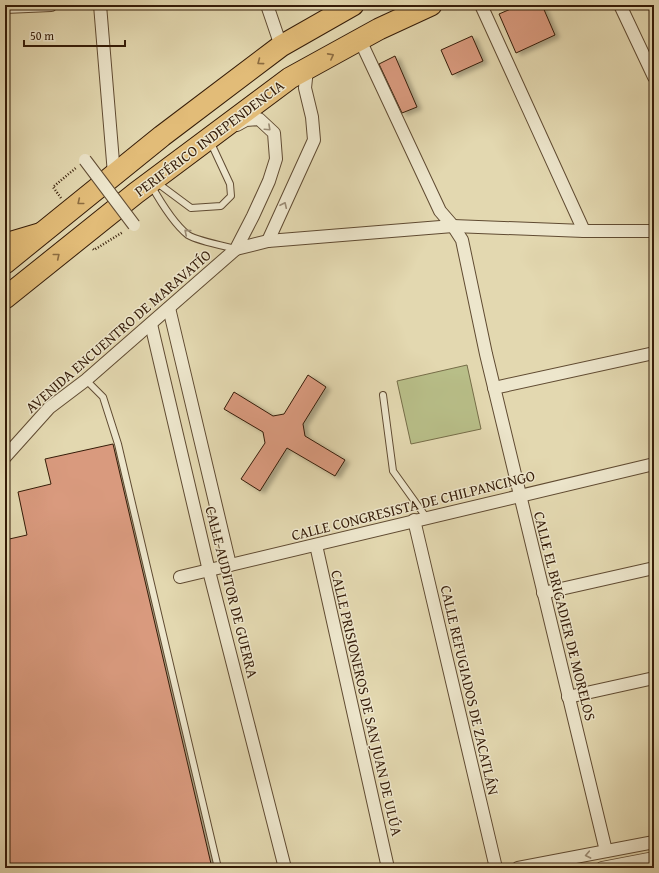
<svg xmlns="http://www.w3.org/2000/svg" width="659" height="873" font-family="'Gentium Book Plus',serif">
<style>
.green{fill:#b8be88;stroke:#766d48}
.building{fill:#d99a7e;stroke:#351c08;filter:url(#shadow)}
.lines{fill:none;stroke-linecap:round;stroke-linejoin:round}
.lane-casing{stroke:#604b32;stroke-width:8}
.street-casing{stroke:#604b32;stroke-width:14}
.primary-casing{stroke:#351c08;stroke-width:21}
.highway-casing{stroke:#351c08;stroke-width:23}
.path{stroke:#351c08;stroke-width:2.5;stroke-dasharray:1 2;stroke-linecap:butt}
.lane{stroke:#ede6cc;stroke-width:6}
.street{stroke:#ede6cc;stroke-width:12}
.primary{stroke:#e2bc78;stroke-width:19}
.highway{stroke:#e2bc78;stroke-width:21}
.street-bridge-casing{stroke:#604b32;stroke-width:14;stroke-linecap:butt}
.street-bridge{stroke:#ede6cc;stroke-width:12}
.oneway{stroke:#8c6c40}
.oneway2{stroke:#9a8b74}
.labels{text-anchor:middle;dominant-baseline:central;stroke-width:3;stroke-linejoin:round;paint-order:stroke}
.street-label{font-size:15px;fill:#351c08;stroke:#ede6cc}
</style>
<defs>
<filter id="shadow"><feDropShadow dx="4.5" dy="2.5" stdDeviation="2" flood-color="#0004"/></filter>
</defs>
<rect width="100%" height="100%" fill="#e3d8b0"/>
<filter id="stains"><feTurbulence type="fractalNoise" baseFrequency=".005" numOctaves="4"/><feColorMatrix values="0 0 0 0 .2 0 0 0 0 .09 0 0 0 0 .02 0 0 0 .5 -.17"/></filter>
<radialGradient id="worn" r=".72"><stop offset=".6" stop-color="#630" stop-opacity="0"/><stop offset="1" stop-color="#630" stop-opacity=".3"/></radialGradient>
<path class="green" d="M467 365 481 429 411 444 397 381Z"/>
<g class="building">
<path d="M520 5H542L555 35 516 53 499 14Z"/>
<path d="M472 36 483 61 452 75 441 50Z"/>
<path d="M395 56 417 107 402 113 379 64Z"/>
<path d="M308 375 326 387 303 424 305 436 345 460 335 476 287 448 260 491 241 479 265 443 263 432 224 409 234 392 273 416 284 414Z"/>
<path d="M113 444 212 868H5V540L27 535 18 492 51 484 45 459Z"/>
</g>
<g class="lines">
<defs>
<g id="lane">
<path d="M156 182 191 208 221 206 231 196 230 184 210 141"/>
<path d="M151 185C160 201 174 224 188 235 198 241 224 246 236 249"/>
<path d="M86 380 103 397 118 444 218 868"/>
<path d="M383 395 393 471 426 517"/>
</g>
<g id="street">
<path d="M100 5 114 174"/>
<path d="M267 5 281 46"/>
<path d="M481 5 584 231"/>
<path d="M620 5 654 77"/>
<path d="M5 7 51 5"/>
<path d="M360 40 440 211 453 226 462 240 486 354 606 851"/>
<path d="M268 241 314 140 312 117 305 88 307 69"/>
<path d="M236 249 268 241 453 226 584 231H654"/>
<path d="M169 308 230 565"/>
<path d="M151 324 209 571 285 868"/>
<path d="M494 388 654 353"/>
<path d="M5 457 49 408 86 380 236 249 253 216 269 181 276 159 274 133 259 119 246 120 237 125"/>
<path d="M414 520 496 868"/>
<path d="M316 545 388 868"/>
<path d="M180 577 654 464"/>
<path d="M543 593 654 568"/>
<path d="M568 697 654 678"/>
<path d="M518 868 654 842"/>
<path d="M602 868 654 858"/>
</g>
<path id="primary" d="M5 243 42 232"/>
<g id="highway">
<path d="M5 263 162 136 281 46 353 5"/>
<path d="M5 298 136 193 290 78 379 29 431 5"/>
</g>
</defs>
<use href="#lane" class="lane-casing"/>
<use href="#street" class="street-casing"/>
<use href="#primary" class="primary-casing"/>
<use href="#highway" class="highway-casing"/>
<g class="path">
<path d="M61 198 53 187 77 167"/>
<path d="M93 249 94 250 123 232"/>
</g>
<use href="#lane" class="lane"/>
<use href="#street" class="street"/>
<use href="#primary" class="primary"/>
<use href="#highway" class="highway"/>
<defs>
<path id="street-bridge" d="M85 160 134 225"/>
</defs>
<use href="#street-bridge" class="street-bridge-casing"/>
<use href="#street-bridge" class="street-bridge"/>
</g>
<defs><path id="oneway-chevron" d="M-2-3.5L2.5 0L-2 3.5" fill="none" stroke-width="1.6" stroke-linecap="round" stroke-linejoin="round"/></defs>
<g class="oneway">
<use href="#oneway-chevron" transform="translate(331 56) rotate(-28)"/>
<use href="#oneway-chevron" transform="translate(260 62) rotate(143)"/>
<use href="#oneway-chevron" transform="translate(80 202) rotate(141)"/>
<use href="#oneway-chevron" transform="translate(57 256) rotate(-39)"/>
</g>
<g class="oneway2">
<use href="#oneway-chevron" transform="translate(268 128) rotate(43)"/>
<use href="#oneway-chevron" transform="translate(284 205) rotate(-65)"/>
<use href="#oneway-chevron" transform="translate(187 232) rotate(-140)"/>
<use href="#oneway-chevron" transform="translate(588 855) rotate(169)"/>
</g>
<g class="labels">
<g class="street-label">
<text transform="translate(209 138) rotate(-37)">PERIFÉRICO INDEPENDENCIA</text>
<text transform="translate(118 331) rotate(-41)">AVENIDA ENCUENTRO DE MARAVATÍO</text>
<text transform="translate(413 505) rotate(-14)">CALLE CONGRESISTA DE CHILPANCINGO</text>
<text transform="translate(232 592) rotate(76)">CALLE AUDITOR DE GUERRA</text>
<text transform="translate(565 616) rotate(76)">CALLE EL BRIGADIER DE MORELOS</text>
<text transform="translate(470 690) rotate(77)">CALLE REFUGIADOS DE ZACATLÁN</text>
<text transform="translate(367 703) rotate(77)">CALLE PRISIONEROS DE SAN JUAN DE ULÚA</text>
</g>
</g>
<rect width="659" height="873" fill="none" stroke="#e3d8b0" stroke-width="20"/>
<rect x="6" y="6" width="647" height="861" fill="none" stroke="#351c08" stroke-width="2"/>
<rect x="10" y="10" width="639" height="853" fill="none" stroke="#351c08"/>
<path d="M24 40v6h101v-6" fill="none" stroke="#351c08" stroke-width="2"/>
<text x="30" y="40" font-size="12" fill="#351c08" stroke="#ede6cc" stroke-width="3" paint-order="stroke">50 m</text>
<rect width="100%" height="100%" filter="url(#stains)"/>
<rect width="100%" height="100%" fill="url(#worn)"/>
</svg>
